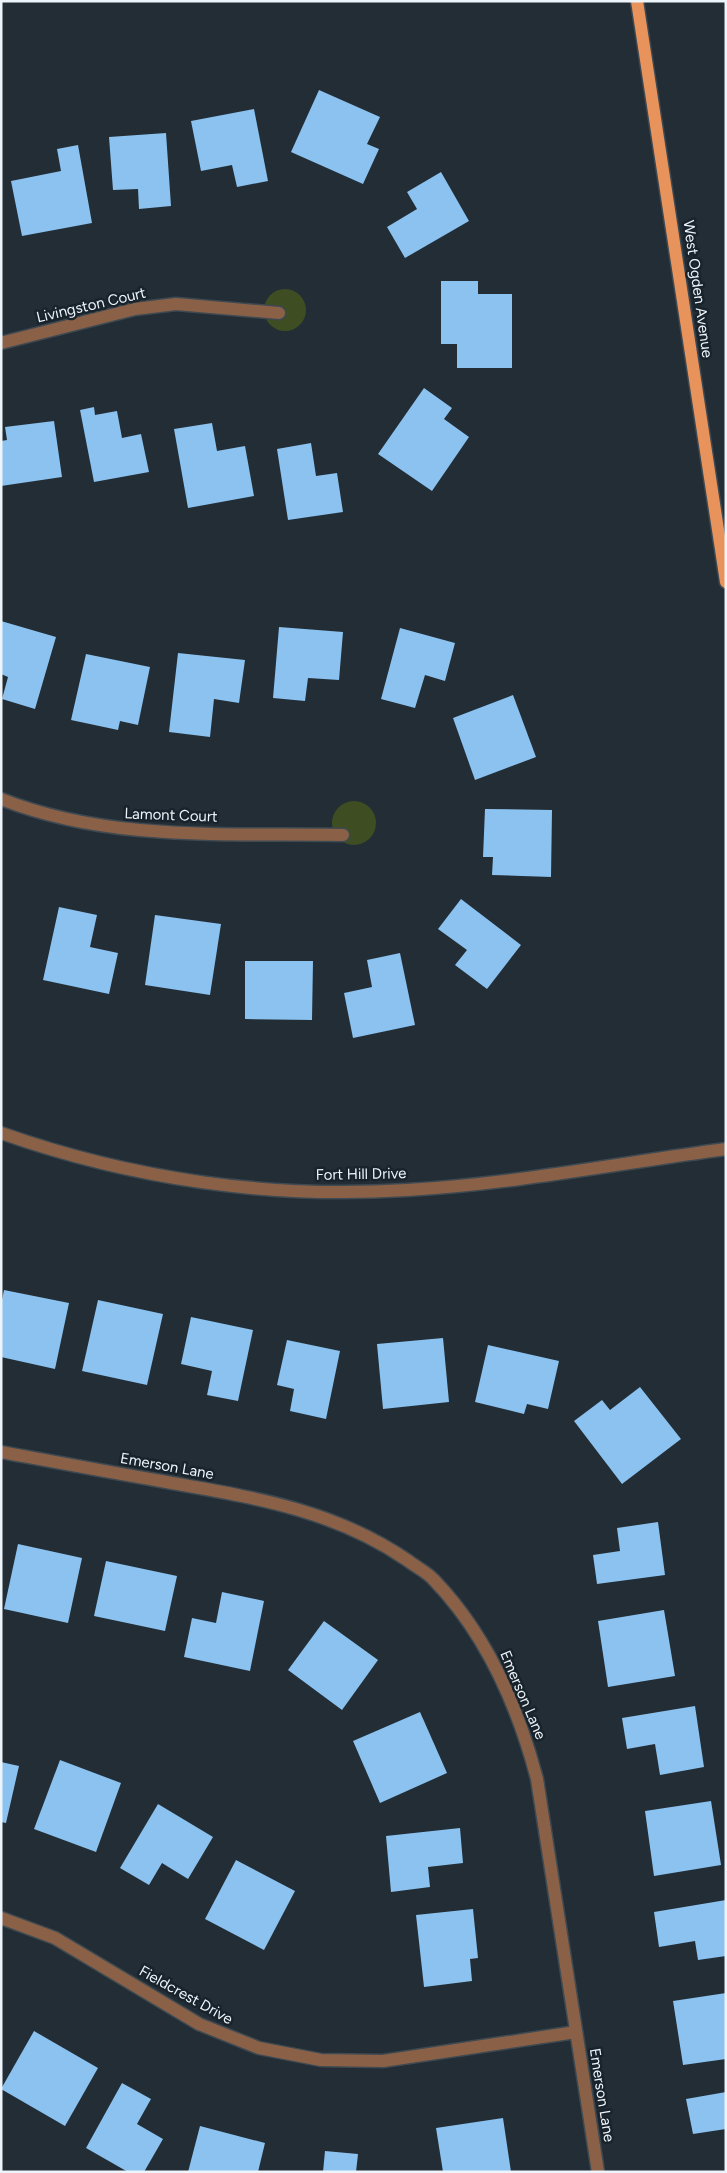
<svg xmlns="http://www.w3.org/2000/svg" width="727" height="2173" font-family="Figtree,sans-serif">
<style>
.green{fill:#3e4e22}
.building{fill:#8bc2ef}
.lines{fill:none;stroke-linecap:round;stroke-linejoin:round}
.minor-casing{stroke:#3e4951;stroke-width:15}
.tertiary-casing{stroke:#3e4951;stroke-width:15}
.primary-casing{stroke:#3e4951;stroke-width:15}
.minor{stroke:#8a6147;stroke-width:12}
.tertiary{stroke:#8a6147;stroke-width:12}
.primary{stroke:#e8935c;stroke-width:12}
.labels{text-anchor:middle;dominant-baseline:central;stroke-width:5;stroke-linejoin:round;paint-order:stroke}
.street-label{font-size:15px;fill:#edf4fa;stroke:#19232c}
</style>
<rect width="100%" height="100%" fill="#222d36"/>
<g class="green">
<circle cx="285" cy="310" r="21"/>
<circle cx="354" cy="823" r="22"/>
</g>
<g class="building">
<path d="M319 90 380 117 367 144 379 149 363 184 291 152Z"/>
<path d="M254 109 268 181 237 187 232 165 201 171 191 121Z"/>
<path d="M166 133 171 206 139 209 138 189 113 190 109 137Z"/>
<path d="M78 145 92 223 22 236 11 181 61 171 57 149Z"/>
<path d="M441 172 469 221 405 258 387 227 417 209 407 192Z"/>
<path d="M441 281H478V294H512V368H457V344H441Z"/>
<path d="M424 388 452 408 444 419 469 437 432 491 378 454Z"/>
<path d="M94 407 95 415 117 411 122 438 141 434 149 472 94 482 80 410Z"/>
<path d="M54 421 62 477 1 486V441L7 440 5 427Z"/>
<path d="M212 423 217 451 245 446 254 496 188 508 174 429Z"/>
<path d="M311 443 316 476 337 473 343 512 288 520 277 449Z"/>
<path d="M1 621 56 637 35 709 2 699 8 677 1 674Z"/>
<path d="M279 627 343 632 339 680 308 678 305 701 273 698Z"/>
<path d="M400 628 455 643 445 681 425 675 415 708 381 699Z"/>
<path d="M178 653 245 660 239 703 214 699 210 737 169 732Z"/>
<path d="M86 654 150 667 138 725 120 721 118 730 71 720Z"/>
<path d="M513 695 536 757 475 780 453 718Z"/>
<path d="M485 809 552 810 551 877 492 875 493 857H483Z"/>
<path d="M461 899 521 945 487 989 455 965 467 950 438 929Z"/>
<path d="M59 907 97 915 90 947 118 953 109 994 43 980Z"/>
<path d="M155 915 221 924 210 995 145 985Z"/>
<path d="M400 953 415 1025 353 1038 344 993 372 987 367 960Z"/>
<path d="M245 961H313L312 1020 245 1019Z"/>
<path d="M4 1290 69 1303 55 1369 1 1357V1305Z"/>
<path d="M98 1300 163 1314 147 1385 82 1371Z"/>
<path d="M191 1317 253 1330 238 1401 207 1395 212 1371 181 1364Z"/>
<path d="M443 1338 449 1402 383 1409 377 1344Z"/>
<path d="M287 1340 340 1351 326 1419 290 1411 294 1389 277 1385Z"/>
<path d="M488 1345 559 1361 548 1409 527 1404 524 1414 475 1402Z"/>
<path d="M640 1387 681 1439 622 1484 574 1421 602 1400 610 1410Z"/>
<path d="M658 1522 665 1575 597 1584 593 1555 620 1551 617 1528Z"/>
<path d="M18 1544 82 1558 68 1623 4 1609Z"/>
<path d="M106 1561 177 1576 165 1631 94 1616Z"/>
<path d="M222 1592 264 1601 250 1671 184 1657 192 1618 216 1623Z"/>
<path d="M664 1610 675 1676 608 1687 598 1621Z"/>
<path d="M324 1621 378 1660 342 1710 288 1670Z"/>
<path d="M695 1706 704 1767 660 1775 655 1744 627 1749 622 1718Z"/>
<path d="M420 1712 447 1773 380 1803 353 1741Z"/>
<path d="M60 1760 121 1783 96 1852 34 1829Z"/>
<path d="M1 1762 19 1766 6 1823 1 1822Z"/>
<path d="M711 1801 721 1865 654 1876 645 1811Z"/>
<path d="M158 1804 213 1837 188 1879 162 1863 149 1885 120 1868Z"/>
<path d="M460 1828 463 1863 428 1867 430 1887 391 1892 386 1836Z"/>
<path d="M236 1860 295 1891 264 1950 205 1919Z"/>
<path d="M726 1900V1956L698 1960 695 1941 659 1947 654 1912Z"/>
<path d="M473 1909 478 1958 470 1959 472 1981 424 1987 416 1915Z"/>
<path d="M726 1993V2059L683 2065 673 2001Z"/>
<path d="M34 2031 98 2068 65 2126 1 2089Z"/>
<path d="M122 2083 151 2099 137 2124 163 2139 144 2172H128L86 2148Z"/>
<path d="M726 2092V2129L693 2134 686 2099Z"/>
<path d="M503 2118 511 2172H443L436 2128Z"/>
<path d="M200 2126 265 2143 258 2172H188Z"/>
<path d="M325 2151 358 2154 356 2172H323Z"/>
</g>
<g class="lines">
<defs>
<g id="minor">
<path d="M1 343 135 309 176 304 279 313"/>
<path d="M1 799C109 842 230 833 343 835"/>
<path d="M1 1452C55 1462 108 1472 161 1481 249 1497 331 1508 407 1560 416 1567 427 1572 434 1580 487 1635 518 1707 537 1779L598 2172"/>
<path d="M1 1918 55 1938 199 2024 259 2048 321 2060 383 2061 576 2032"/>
</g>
<path id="tertiary" d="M1 1133C131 1179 270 1199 407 1190 514 1184 620 1163 726 1149"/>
<path id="primary" d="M637 1 726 582"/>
</defs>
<use href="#minor" class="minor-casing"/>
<use href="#tertiary" class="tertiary-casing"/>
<use href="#primary" class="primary-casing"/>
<use href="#minor" class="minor"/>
<use href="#tertiary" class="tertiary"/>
<use href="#primary" class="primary"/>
</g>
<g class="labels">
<g class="street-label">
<text transform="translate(698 289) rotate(82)">West Ogden Avenue</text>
<text transform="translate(91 305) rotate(-13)">Livingston Court</text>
<text transform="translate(171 815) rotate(2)">Lamont Court</text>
<text transform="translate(361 1174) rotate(-1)">Fort Hill Drive</text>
<text transform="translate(167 1466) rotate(10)">Emerson Lane</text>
<text transform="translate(523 1695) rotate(67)">Emerson Lane</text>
<text transform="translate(186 1995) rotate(29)">Fieldcrest Drive</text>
<text transform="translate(602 2095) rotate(81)">Emerson Lane</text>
</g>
</g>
<rect width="727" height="2173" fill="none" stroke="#edf4fa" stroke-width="5"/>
</svg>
